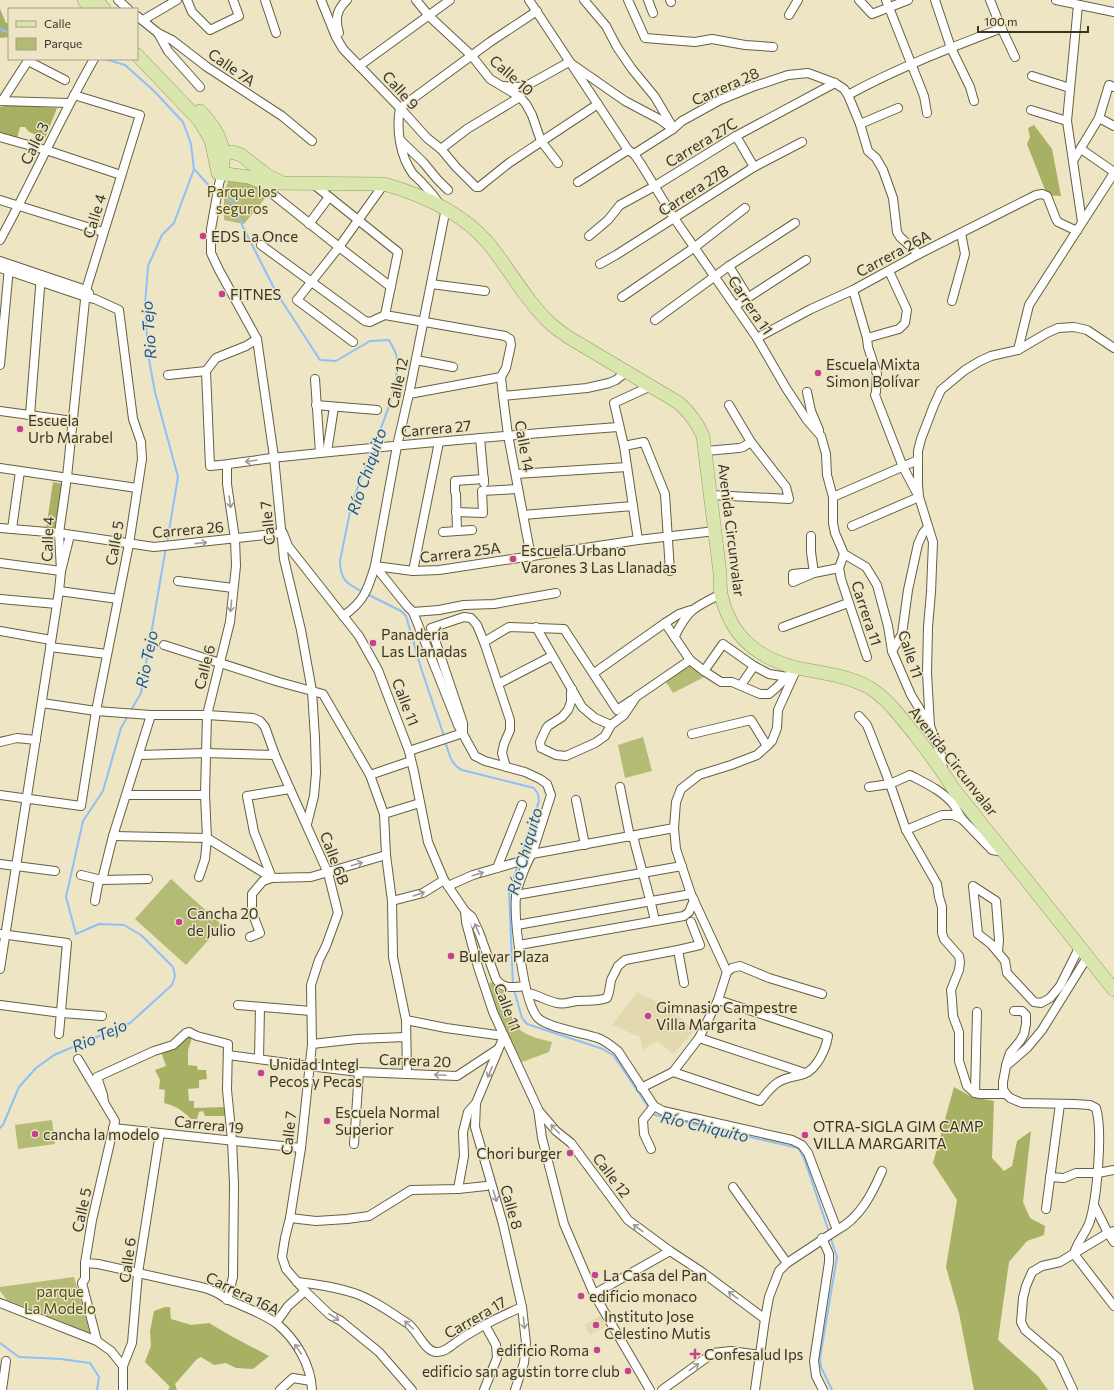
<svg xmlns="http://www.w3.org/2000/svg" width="1114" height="1390" font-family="Commissioner,sans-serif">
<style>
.built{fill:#e3d9b0}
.green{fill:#b3bb74}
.forest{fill:#a8b064}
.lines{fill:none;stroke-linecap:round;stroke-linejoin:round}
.stream{stroke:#8fbffb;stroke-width:2}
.street-casing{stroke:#676042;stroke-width:10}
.primary-casing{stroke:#909e5d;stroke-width:14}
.street{stroke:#fff;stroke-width:8}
.primary{stroke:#d9e7af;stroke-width:13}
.oneway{stroke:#9c9a94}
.poi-dot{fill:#c3438d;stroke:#ede5c3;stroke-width:1.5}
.labels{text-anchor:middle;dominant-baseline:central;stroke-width:3;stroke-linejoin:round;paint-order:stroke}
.street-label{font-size:15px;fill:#383528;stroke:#ede5c3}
.park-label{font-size:15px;fill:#4c5118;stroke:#ede5c3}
.poi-label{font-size:15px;fill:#383528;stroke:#ede5c3;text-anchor:start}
.water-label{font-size:16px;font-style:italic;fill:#16579d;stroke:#ede5c3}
</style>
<rect width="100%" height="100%" fill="#ede5c3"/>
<g class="built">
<path d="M637 992 667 1007 695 1030 673 1054 658 1041 643 1050 640 1036H637L612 1025Z"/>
<path d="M602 1315 608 1325 590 1335 584 1325Z"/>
</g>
<g class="green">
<path d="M229 179 247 182 264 190 266 197 244 224 224 220V193Z"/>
<path d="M690 665 706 676 673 693 666 682Z"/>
<path d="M643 737 652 771 625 778 618 745Z"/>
<path d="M171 879 222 925 186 965 135 919Z"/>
<path d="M493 982 499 990 504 991C508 1001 511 1023 519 1029 528 1037 541 1039 552 1042L549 1052 522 1062 498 1014 489 983Z"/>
<path d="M52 1120 55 1144 18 1149 15 1125Z"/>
<path d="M74 1277 90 1333 7 1300 0 1291V1287Z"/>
</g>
<g class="forest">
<path d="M0 9 6 23H9V37L0 38Z"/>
<path d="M10 105 57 108 45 138 29 132 25 127H20L17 139 0 134V107Z"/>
<path d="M1034 125 1052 149 1061 196 1047 195 1027 144 1030 137 1028 128Z"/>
<path d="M53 482 62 484 55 530 46 529Z"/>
<path d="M188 1034 192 1038 188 1050V1065L197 1066 198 1070H206L207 1079 199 1080V1088L188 1089 189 1101H194V1108L225 1107 226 1116H205L203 1111 199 1112 197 1119H191C182 1110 176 1106 164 1103L165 1090 159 1089 160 1080 155 1070 166 1066 161 1052Z"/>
<path d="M954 1087 972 1097 994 1101 992 1158 1004 1171 1012 1166 1017 1141 1031 1131 1023 1202 1030 1218 1045 1226 1044 1235 1027 1241 1009 1262 998 1340 1038 1376 1048 1390H974L959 1313 946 1267 957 1200 933 1163Z"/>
<path d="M165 1307H170L171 1319 191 1325 209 1323 231 1336 269 1356 253 1369 236 1368 226 1363 214 1365 201 1357 197 1359 175 1384 177 1390H168L170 1387 145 1362 151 1346 150 1331 154 1311Z"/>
</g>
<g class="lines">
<g class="stream">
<path d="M0 29 9 33"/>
<path d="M105 59 125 65 154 91 183 122 191 144 194 169 174 223 162 235 148 266 145 305 148 354 155 392 178 477 167 543"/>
<path d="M194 169 211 188 215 191"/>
<path d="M220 194 234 203 242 225 276 292 320 360 336 361 370 341 389 340C391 344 394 349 396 354 402 377 383 424 374 445"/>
<path d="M363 592C347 584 340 580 340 561L352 502 372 451"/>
<path d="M367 594 401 611 406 616 421 668 444 736"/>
<path d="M130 712 141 693 166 547"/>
<path d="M445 741C449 753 450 764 462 770L534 788 538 794 539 801 520 859"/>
<path d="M513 986 509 892 518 865"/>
<path d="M514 990 522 1018 527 1024 603 1049 614 1056 649 1108"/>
<path d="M652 1112 655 1115 798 1148 804 1158 829 1232"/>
<path d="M0 1128 3 1125 19 1087 36 1068 54 1055 130 1023 172 985 175 976 173 967 141 935 124 925 99 924 76 934 66 897 83 821 103 791 121 728 128 716"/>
<path d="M830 1236 837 1257 820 1358 821 1367 832 1390"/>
<path d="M0 1343 19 1357 61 1359 90 1363 99 1377 97 1390"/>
</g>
<defs>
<g id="street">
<path d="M118 0 128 9"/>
<path d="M187 0 192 12 210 30 239 16 233 0"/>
<path d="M265 0 276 33"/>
<path d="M321 0 336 37 343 49 400 108 427 138 441 149 456 167 476 187H479L509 163 598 104"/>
<path d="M416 0 429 16 472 56 490 79 520 97 526 104 532 115 541 141 558 163"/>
<path d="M529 0 628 150 634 154 641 164 674 218 757 338 786 388 807 420 821 436 826 454 827 475 833 497V523L835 533 844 554 839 568 841 579 867 657"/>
<path d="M584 0 606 26 617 47 632 69 655 97 672 126"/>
<path d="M628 0 645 38 695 42 712 39 745 45 773 47"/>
<path d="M648 0 653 13"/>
<path d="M670 0 671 2"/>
<path d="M859 0 872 14 908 0"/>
<path d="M886 0 924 96 927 113"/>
<path d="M935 0 951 48 970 87 974 101"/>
<path d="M990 0 1000 25 1015 57"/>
<path d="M1056 0 1114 12"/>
<path d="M1078 5 1067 121 1082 222"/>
<path d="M789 15 798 0"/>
<path d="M137 16 158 33 172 40 207 67 282 116 312 141"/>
<path d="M143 20 177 0"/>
<path d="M158 33 168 51 200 87"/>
<path d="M339 33C335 20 336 10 347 0"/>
<path d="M28 61 65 80"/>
<path d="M359 66 450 0"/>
<path d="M1032 76 1070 88"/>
<path d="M504 86 517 87 526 86 569 62 625 101 659 119 673 129"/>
<path d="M848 95C897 68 950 48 1002 28"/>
<path d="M0 101 69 103"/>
<path d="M2 101 29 59"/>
<path d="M1031 110 1067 121"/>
<path d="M1099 118 1114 126"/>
<path d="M860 124 898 108"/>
<path d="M736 136 754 167"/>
<path d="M0 137 46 150 121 175"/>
<path d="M400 140 423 162 437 179 448 190"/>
<path d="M441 149 467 129 520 97"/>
<path d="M1081 149 1114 172"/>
<path d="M634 154 673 129 682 121 720 100 752 87 788 75 808 73 835 83 844 89 848 95 860 124 868 151 876 158 883 170 893 198 897 232 900 237 919 254"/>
<path d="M1073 161 1099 118 1109 85 1114 87"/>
<path d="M222 173 219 184 211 229V253L219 270 257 339 274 457 284 559 301 630 312 691 315 738 316 773 314 796 307 824"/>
<path d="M578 182 628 150"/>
<path d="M264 183 275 196 339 247 391 287"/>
<path d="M312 183 398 252 385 315"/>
<path d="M0 200 103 232"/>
<path d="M438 202C434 196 429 190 424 185 421 181 417 178 413 174 400 156 396 130 400 108L490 42 537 11"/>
<path d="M446 208 409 394 397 446 375 566 407 606 413 612 458 725 475 756 485 761 525 772 540 779 547 784 551 795 532 854C527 861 517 887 516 896 514 919 523 1002 538 1018 548 1028 584 1033 598 1038 606 1041 612 1046 618 1051L654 1106 663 1111 792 1140 802 1145 808 1153 837 1230 787 1263 779 1271 769 1297 765 1319 755 1390"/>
<path d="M309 224 329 197"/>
<path d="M589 236 608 220 620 205 655 186 736 136 835 83"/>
<path d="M0 240C33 180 60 118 94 59"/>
<path d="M261 245 365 321 370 322 385 315 505 336 510 339 511 345 506 368 501 377 503 396 508 435 531 557"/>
<path d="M0 261 86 290 89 293"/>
<path d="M600 264 616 255 754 167 802 142"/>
<path d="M729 266 748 297"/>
<path d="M0 268 86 297 95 299 119 310 133 419 141 442 142 459 129 544 96 711 81 806 0 795"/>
<path d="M431 284 485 291"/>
<path d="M622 297 695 247 745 208"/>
<path d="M952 301 965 254 961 233"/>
<path d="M735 306 806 260"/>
<path d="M655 320 729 266 795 223"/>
<path d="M757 338 811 309 853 290 919 254 1036 195 1042 194 1047 196 1056 219 1058 222 1077 231"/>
<path d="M867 338 899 329 905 323 907 310 889 271"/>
<path d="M353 342 297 300 339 247 384 184"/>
<path d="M1018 350 1029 305 1114 173"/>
<path d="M416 360 453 367"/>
<path d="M0 365 9 267"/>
<path d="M206 371 210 466C237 464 264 458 291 456 400 445 509 435 618 427"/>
<path d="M168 375 206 371 216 358 246 346 257 339"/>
<path d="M315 379 320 453"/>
<path d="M807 392 811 411 819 430"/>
<path d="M409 394 501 377"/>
<path d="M503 396 587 388 609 383 616 380 626 372"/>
<path d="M316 405 377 410"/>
<path d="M0 411 73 421"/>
<path d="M30 415 41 275"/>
<path d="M480 438 484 483"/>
<path d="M624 446 644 442 665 494 670 571"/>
<path d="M706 451 739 448 743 447 751 442"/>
<path d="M327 452 334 407"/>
<path d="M0 468 137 488"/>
<path d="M516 474 627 467"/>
<path d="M711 495 789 499 786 487 751 442 729 405"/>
<path d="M833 497 918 460"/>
<path d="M456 512 483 513 482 491 518 489"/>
<path d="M523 515 633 506"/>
<path d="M852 526 919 497 903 467 875 395 876 392 877 374 868 347 867 338 853 290"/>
<path d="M0 528 59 533 154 547 283 533 288 546 359 636 378 670 409 751 414 772 428 842 444 880 448 886 465 911 466 922 478 967 493 1012 538 1109 542 1138 564 1224 594 1294 650 1390"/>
<path d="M12 529 20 471"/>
<path d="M457 531 456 494 455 492V481L484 479"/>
<path d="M443 532 472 530"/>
<path d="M811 536V552L814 573 793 582V574L802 573H814L839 568"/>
<path d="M638 540 624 446 614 403 651 386"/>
<path d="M844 554 866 567 877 585 888 626 892 651 911 695 930 726 941 755 943 769"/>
<path d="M0 563 61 571 70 535"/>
<path d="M413 571 439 442"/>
<path d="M178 581 233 588"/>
<path d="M59 591 118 599"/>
<path d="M0 599 57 604"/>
<path d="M413 612 439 610 464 605 494 604 556 593"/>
<path d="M343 616C364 602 368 589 375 566L413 571 439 570 638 540 715 531"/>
<path d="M665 623 690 660 704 671 721 682H732L760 694H769L776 688 792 672"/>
<path d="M536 627 582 707 595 718 611 725"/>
<path d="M783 627 848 603"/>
<path d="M0 631 51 640"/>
<path d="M675 636C688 609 695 607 721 594"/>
<path d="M484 642 509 627 564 629 617 710 632 700"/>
<path d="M164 645 279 682 323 694 370 775 384 814 386 855 392 901 393 957 406 1020 407 1074"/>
<path d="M50 647 107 654"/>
<path d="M892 651 902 634 908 590 918 544 923 533 928 527"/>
<path d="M704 671 723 644 754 666 769 674 788 677"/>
<path d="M594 673 665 623 679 614 691 610"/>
<path d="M498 684 552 656"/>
<path d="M741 685 754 666"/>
<path d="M572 689 571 692V702L568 710 562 717 548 726 546 729 540 742 541 748 556 755 566 756 595 743 605 736 611 725 624 715 636 697 690 660"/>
<path d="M42 703 96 711 151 715H207L253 718 260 721 265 727 275 755 290 789 328 873 338 913 326 946 319 960 311 985 312 1044 301 1148 290 1218 285 1238 282 1257 286 1269 305 1291 330 1315 341 1321 379 1352 412 1390"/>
<path d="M859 716 867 725 871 735 890 784 906 830 937 884 939 897 942 907V933L944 939 959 956 960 962 959 970 951 990 952 1000 953 1016 959 1032V1061L967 1086 975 1093 980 1094H1006"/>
<path d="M930 726 927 673 928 627 931 592 933 542 919 497 918 485V451L921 439 934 405 941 390 965 370 980 361 991 356 1018 350 1047 333 1058 328 1074 327 1087 330 1114 348"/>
<path d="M463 733V723L431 628 464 617 471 618 477 625 484 642 510 720V730L504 744 502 753 506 767"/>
<path d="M692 734 751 720 767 746"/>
<path d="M0 742 17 738 36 740"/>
<path d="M409 751 463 733"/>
<path d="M140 755 206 753 275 755"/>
<path d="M370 775 411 761"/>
<path d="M620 787 630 837"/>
<path d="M869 787 890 784 910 775C925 783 943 791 954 805 957 810 959 815 962 819"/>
<path d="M127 795H205"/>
<path d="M576 800 585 845"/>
<path d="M384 814 420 803"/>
<path d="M906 830 942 815H953L962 819 992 850 1004 852"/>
<path d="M113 836 207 838 272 878 311 877 386 855"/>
<path d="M633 836C640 865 649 892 655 921"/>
<path d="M532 854 674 828"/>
<path d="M0 864 55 871"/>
<path d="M497 868 522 805"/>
<path d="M81 875 102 880 113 836 151 715"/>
<path d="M199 877 205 859 207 838 205 795 207 715 230 622 236 566 235 539 227 484V465"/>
<path d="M102 880 148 879"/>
<path d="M448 886 473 875 528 859"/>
<path d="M516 895 682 866"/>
<path d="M95 901 99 879"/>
<path d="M392 901 423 893 444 880"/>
<path d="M465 911 472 917 479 932 496 979C503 990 514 987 525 986"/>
<path d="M517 925 691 894"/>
<path d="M1 934 67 943 59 1034"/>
<path d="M250 937 260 933 252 912V894L263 881 272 878 254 832 247 796 290 789"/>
<path d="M519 945 684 916 689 912 694 900"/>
<path d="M678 950 684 983"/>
<path d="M998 952 999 940 996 901 973 886 978 934 991 944 1005 961 1007 973 1034 1002 1041 1003 1050 998 1060 986 1080 946"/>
<path d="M0 969 59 591 61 571 59 533 67 477 86 290 140 115 74 95"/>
<path d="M727 972 691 894 676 849 674 828 676 802 681 789 699 775 731 765 757 755 767 746 772 741 777 728 778 710 797 668"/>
<path d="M528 993C538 995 547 1001 557 1003 563 1005 570 1002 576 1001 587 1000 596 1002 607 998L609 992 611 980 618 966 625 960 678 950 700 945 691 922"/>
<path d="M0 1005 62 1013 102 1016"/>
<path d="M238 1005 311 1011"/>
<path d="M406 1020 446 1028 504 1036 476 1103 475 1127 503 1224 522 1307 526 1343 524 1363 515 1390"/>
<path d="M699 1038 805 1073"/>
<path d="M312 1044 357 1039 406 1037"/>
<path d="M228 1055 309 1066 359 1072 457 1076 498 1049"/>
<path d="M78 1059 115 1121 92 1220 85 1263V1279L82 1283 97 1341 111 1351 123 1366"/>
<path d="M259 1059 260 1007"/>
<path d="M1006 1065 1010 1053 1020 1041 1024 1034 1026 1024V1015L1022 1011H1014"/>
<path d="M673 1072 760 1101C765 1095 770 1088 777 1083 785 1077 795 1077 804 1074 817 1069 826 1049 828 1036L718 1000"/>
<path d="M641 1088 673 1072 699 1038 718 1000 727 972 732 968 740 966 769 978 822 994"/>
<path d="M975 1093 977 1012"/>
<path d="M104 1102 103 1095 97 1077 154 1051 173 1045 186 1033 189 1032 197 1036 228 1044 227 1090 232 1140 234 1184 233 1277 227 1300"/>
<path d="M539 1111 556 1131 571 1143 628 1220 670 1251 702 1272 765 1319"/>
<path d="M113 1128 301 1148"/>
<path d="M354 1144 359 1072"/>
<path d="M651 1149 644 1134 643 1120 654 1106"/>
<path d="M1050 1177 1064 1178 1076 1173H1098L1114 1170"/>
<path d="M733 1187 787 1263"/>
<path d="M458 1189 464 1156 463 1132 468 1112 476 1103"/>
<path d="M1094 1205 1108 1233 1114 1242"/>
<path d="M1046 1209 1060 1104"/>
<path d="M290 1218 316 1221 347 1219 369 1216 411 1190 458 1189 486 1186"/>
<path d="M837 1230C860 1218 872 1194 882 1171"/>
<path d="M822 1238 829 1254V1262L814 1361 816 1376 823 1390"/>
<path d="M1074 1254C1077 1242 1086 1233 1090 1221 1097 1197 1103 1131 1096 1108L1090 1105 1074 1104 1022 1103 1010 1098 1006 1094 1003 1089V1082L1006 1066 1027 1048 1042 1030 1088 956"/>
<path d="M1074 1254 1114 1306"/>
<path d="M85 1263 98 1264 201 1287C206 1288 211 1290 215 1292 220 1294 224 1298 229 1300 244 1307 262 1313 276 1323 296 1339 311 1365 312 1390"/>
<path d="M297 1282C316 1284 335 1287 354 1293 372 1299 390 1312 407 1323 417 1329 424 1351 436 1352 443 1353 450 1347 455 1343 476 1328 499 1317 522 1307"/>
<path d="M594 1294 670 1251"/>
<path d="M0 1303 97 1341"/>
<path d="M276 1323 288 1306 305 1291"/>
<path d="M2 1390 6 1361"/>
<path d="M123 1390V1366L132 1343 138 1273 160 1133"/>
<path d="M280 1390 293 1378 311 1381"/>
<path d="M484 1390 497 1358 496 1345 485 1325"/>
<path d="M662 1390 713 1353 731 1351 760 1355"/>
<path d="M1073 1390 1058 1358 1025 1330 1021 1322 1023 1298 1026 1286 1032 1272 1042 1266 1060 1262 1108 1233 1114 1231"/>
</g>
<g id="primary">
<path d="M84 0 92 9"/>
<path d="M96 0 104 9"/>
<path d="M137 55 199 120 211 140 218 173 249 177 264 183 384 184C423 195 463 213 489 244 510 270 526 301 551 324 556 329 563 333 568 337L679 403C690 413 697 422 703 436L720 573C720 580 720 587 721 594 730 636 757 658 797 668 822 673 847 675 870 688 889 700 902 719 916 736 929 753 942 770 953 788L1114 990"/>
<path d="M200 111C211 123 221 135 223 152 224 158 223 165 222 171"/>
<path d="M215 153 232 152 241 155 268 176 279 181"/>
</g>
</defs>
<use href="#street" class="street-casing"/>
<use href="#primary" class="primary-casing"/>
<use href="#street" class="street"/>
<use href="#primary" class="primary"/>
</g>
<defs><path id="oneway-shaft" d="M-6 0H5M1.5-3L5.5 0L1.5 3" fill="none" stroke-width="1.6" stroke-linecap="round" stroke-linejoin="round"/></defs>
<g class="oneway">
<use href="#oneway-shaft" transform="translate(251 461) rotate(171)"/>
<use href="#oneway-shaft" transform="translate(230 502) rotate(82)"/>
<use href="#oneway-shaft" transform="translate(201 543) rotate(-6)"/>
<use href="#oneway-shaft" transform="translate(231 606) rotate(95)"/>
<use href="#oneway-shaft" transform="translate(357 864) rotate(-17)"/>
<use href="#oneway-shaft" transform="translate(478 874) rotate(-17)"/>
<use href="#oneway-shaft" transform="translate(419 894) rotate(-19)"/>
<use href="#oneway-shaft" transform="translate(477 929) rotate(-113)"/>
<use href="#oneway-shaft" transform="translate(490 1072) rotate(113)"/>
<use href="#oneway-shaft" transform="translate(440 1075) rotate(-177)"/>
<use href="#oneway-shaft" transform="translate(555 1129) rotate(-135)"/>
<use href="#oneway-shaft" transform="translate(495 1196) rotate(73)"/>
<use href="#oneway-shaft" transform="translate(638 1228) rotate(-143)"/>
<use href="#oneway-shaft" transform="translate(733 1295) rotate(-143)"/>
<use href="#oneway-shaft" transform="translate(334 1317) rotate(33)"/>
<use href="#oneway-shaft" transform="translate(524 1323) rotate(84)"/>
<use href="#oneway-shaft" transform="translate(409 1325) rotate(-138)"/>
<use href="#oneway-shaft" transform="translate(298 1349) rotate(-124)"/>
<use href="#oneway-shaft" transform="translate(694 1367) rotate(-36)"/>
</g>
<g class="poi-dot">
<circle cx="203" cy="236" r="4"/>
<circle cx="222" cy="294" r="4"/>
<circle cx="818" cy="373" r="4"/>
<circle cx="20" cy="429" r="4"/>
<circle cx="513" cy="559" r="4"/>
<circle cx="373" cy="643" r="4"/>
<circle cx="179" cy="922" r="4"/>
<circle cx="451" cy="956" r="4"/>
<circle cx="648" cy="1016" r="4"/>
<circle cx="261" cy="1073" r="4"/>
<circle cx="327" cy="1121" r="4"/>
<circle cx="35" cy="1134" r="4"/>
<circle cx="805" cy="1135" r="4"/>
<circle cx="570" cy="1153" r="4"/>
<circle cx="595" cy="1275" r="4"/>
<circle cx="581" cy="1296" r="4"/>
<circle cx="596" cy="1325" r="4"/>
<circle cx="597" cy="1350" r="4"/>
<path d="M693 1348h4v4h4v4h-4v4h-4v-4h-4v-4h4z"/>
<circle cx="628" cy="1371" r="4"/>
</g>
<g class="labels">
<g class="street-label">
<text transform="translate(232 67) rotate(35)">Calle 7A</text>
<text transform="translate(512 75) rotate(41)">Calle 10</text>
<text transform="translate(725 86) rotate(-24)">Carrera 28</text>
<text transform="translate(401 90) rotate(48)">Calle 9</text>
<text transform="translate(701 142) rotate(-31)">Carrera 27C</text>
<text transform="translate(34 143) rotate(-64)">Calle 3</text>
<text transform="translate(693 190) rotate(-33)">Carrera 27B</text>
<text transform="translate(94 216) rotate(-73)">Calle 4</text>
<text transform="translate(893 253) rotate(-28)">Carrera 26A</text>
<text transform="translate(751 305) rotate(56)">Carrera 11</text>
<text transform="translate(397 383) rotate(-78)">Calle 12</text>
<text transform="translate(436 428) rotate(-5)">Carrera 27</text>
<text transform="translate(525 446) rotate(80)">Calle 14</text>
<text transform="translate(267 523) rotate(-96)">Calle 7</text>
<text transform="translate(188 529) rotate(-5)">Carrera 26</text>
<text transform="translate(732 530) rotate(83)">Avenida Circunvalar</text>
<text transform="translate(47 539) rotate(-88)">Calle 4</text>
<text transform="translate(114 543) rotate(-80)">Calle 5</text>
<text transform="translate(460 552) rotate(-7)">Carrera 25A</text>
<text transform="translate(867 613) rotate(72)">Carrera 11</text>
<text transform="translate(911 654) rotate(72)">Calle 11</text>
<text transform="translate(204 667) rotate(-76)">Calle 6</text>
<text transform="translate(406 702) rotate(69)">Calle 11</text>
<text transform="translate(954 761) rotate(52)">Avenida Circunvalar</text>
<text transform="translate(335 858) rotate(69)">Calle 6B</text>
<text transform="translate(508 1007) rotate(69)">Calle 11</text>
<text transform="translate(415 1060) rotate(2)">Carrera 20</text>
<text transform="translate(209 1124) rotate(6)">Carrera 19</text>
<text transform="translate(288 1133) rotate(-84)">Calle 7</text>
<text transform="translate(612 1175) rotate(53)">Calle 12</text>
<text transform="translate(512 1207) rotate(74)">Calle 8</text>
<text transform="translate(81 1210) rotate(-78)">Calle 5</text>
<text transform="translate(127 1260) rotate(-82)">Calle 6</text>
<text transform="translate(243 1293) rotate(26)">Carrera 16A</text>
<text transform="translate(475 1317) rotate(-30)">Carrera 17</text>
</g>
<g class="park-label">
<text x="242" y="191">Parque los<tspan x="242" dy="17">seguros</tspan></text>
<text x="60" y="1291">parque<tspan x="60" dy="17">La Modelo</tspan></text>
</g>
<g class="poi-label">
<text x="211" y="236">EDS La Once</text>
<text x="230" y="294">FITNES</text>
<text x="826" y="364">Escuela Mixta<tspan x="826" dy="17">Simon Bolívar</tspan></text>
<text x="28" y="420">Escuela<tspan x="28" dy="17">Urb Marabel</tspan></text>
<text x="521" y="550">Escuela Urbano<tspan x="521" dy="17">Varones 3 Las Llanadas</tspan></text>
<text x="381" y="634">Panadería<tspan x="381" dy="17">Las Llanadas</tspan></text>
<text x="187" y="913">Cancha 20<tspan x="187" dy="17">de Julio</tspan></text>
<text x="459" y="956">Bulevar Plaza</text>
<text x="656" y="1007">Gimnasio Campestre<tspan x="656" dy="17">Villa Margarita</tspan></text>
<text x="269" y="1064">Unidad Integl<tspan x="269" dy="17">Pecos y Pecas</tspan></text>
<text x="335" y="1112">Escuela Normal<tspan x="335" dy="17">Superior</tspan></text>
<text x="813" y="1126">OTRA-SIGLA GIM CAMP<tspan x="813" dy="17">VILLA MARGARITA</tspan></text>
<text x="43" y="1134">cancha la modelo</text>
<text x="562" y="1153" text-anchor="end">Chori burger</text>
<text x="603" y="1275">La Casa del Pan</text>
<text x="589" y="1296">edificio monaco</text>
<text x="604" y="1316">Instituto Jose<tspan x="604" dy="17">Celestino Mutis</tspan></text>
<text x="589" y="1350" text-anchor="end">edificio Roma</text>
<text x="704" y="1354">Confesalud Ips</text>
<text x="620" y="1371" text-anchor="end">edificio san agustin torre club</text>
</g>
<g class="water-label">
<text transform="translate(148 330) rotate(-94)">Rio Tejo</text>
<text transform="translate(366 471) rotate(-71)">Río Chiquito</text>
<text transform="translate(146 659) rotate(-79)">Rio Tejo</text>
<text transform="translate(524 851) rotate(-74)">Río Chiquito</text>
<text transform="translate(99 1035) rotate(-24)">Rio Tejo</text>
<text transform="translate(705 1126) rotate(13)">Río Chiquito</text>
</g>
</g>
<rect x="8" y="8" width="130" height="52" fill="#ede5c3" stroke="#a59f85"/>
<rect x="16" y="21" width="20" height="6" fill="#d9e7af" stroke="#a59f85"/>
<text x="44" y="28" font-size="12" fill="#383528">Calle</text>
<rect x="16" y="38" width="20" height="12" fill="#b3bb74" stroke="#a59f85"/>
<text x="44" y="48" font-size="12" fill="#383528">Parque</text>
<path d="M978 26v6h110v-6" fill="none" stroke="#383528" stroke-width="2"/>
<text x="984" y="26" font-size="12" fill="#383528" stroke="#ede5c3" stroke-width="3" paint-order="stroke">100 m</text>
</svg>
